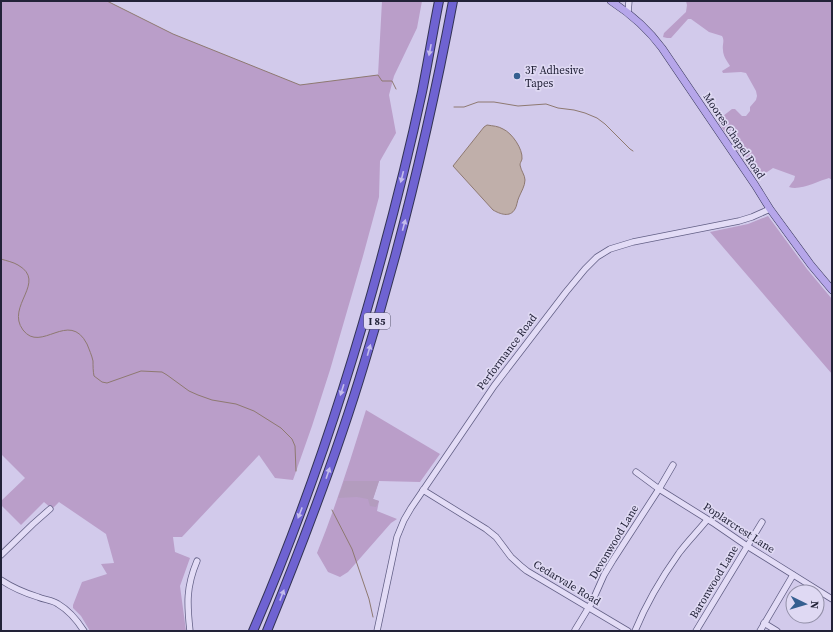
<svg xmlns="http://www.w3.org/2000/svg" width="833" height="632" font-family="'Source Serif 4',serif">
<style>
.green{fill:#ba9ec9}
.cemetery{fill:#b39cbe}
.water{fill:#c0afaa;stroke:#8e7971}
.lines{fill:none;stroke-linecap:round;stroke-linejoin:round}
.stream{stroke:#8e7971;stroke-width:1}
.minor-casing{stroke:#636086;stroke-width:7}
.major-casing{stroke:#335;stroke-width:8}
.highway-casing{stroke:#335;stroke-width:10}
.minor{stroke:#e3dcf6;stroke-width:5.5}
.major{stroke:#b6a6ea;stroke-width:7}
.highway{stroke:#6f63d2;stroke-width:8}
.oneway{fill:#c3bceb}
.poi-dot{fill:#355f90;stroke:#dfd9f3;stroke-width:1.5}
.labels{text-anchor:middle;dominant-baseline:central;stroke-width:3.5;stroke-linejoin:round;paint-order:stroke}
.shield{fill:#dfd9f3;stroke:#5b5970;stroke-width:1}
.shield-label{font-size:10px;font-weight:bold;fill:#222238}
.poi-label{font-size:11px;fill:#222238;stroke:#dfd9f3;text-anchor:start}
.street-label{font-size:11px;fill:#222238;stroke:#dfd9f3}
</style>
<rect width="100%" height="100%" fill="#d2caeb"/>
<g class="green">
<path d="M1 1H107L173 34 300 85 378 75 382 1H422L417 28 394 76 389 95 396 133 380 161 379 197 363 256 330 370 312 426 293 480 275 478 259 455 182 537H173L175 552 190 558 180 586 186 631H90L81 616 73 608V605L82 582 107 574 101 564 114 563 106 534 59 502 52 509 44 502 21 525 1 505V501L25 478 1 454Z"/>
<path d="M686 1H832V180L829 178C818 181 800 191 789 187L791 184 794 180 795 176 773 168 760 177 754 175 718 122 723 116 732 109H735L742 116H746L750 111V107L756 100 757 96 756 91 746 73 741 72 723 73 722 71 730 66C727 61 723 56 723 50 722 44 725 41 722 36L709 32 691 19H688L671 38H667L663 37 664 33 686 12 687 5Z"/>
<path d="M768 216 807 269 832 299V374L710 232 748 224Z"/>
<path d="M366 410 440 454 420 482 379 481 373 499 379 501 377 511 397 519 391 523 348 572 340 577 328 572 317 553C336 506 351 458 366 410Z"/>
</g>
<path class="cemetery" d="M344 481H379L373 499 379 501 376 507 370 506 368 499 357 497 338 498Z"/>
<path class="water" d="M487 125C493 126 498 126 503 129 512 133 523 149 522 159 521 162 520 163 520 165 521 171 525 175 525 180 525 186 521 192 519 197 517 201 517 206 515 209 510 218 500 214 493 210L453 166 484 127Z"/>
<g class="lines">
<g class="stream">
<path d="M107 1 173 34 300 85 378 75 382 81H392L396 89"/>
<path d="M454 107H464L478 102H494L518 106 546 104 558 108 574 110 585 113 597 118 605 124 630 149 633 151"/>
<path d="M1 259C7 261 13 262 18 265 48 282 5 306 23 330 41 354 69 309 87 344 89 349 92 356 93 361 93 366 93 371 94 376L102 382 107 383 141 371 162 372 167 375 189 391 198 395 212 400 236 404 254 411 281 428 292 439 295 446 296 471"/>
<path d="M332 510 352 549 369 599 373 617"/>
</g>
<defs>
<g id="minor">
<path d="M628 12 629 1"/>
<path d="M636 472 659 489 715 524 747 546 832 599"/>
<path d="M423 490 486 529 496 537 511 557 522 567 527 571 628 631"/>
<path d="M1 555 33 524 50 509"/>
<path d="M1 580C13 588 25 593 38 597 45 600 52 600 58 604 70 611 77 620 84 631"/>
<path d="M764 623 777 631"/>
<path d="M575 630 592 602 604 575 613 560 659 489 673 465"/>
<path d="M190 631C187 604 186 587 197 561"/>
<path d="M377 631 397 537 404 520 411 508 494 386 566 292 585 269 597 257 610 249 633 242 739 221 752 217 770 209"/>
<path d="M635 631C646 604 662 577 679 553 688 541 698 531 707 520"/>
<path d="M696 631 762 522"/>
<path d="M760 631 793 575"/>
</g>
<path id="major" d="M611 1C631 14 648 29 662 48L755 185 770 209 811 265 832 290"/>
<g id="highway">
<path d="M253 631C305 511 347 385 381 259 396 204 410 148 422 92 428 62 433 31 439 1"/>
<path d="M267 631C303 543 337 454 364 364 401 245 430 123 453 1"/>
</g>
</defs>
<use href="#minor" class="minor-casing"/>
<use href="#major" class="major-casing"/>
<use href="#highway" class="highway-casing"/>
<use href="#minor" class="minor"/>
<use href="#major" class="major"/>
<use href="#highway" class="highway"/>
</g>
<defs><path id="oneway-solid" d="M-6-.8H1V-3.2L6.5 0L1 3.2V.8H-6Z"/></defs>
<g class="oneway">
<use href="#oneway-solid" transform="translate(430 50) rotate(101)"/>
<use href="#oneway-solid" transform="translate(402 177) rotate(104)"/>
<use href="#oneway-solid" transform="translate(404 225) rotate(-75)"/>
<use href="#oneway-solid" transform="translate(369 350) rotate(-74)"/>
<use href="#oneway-solid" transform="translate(342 390) rotate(108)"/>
<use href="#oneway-solid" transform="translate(328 473) rotate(-71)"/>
<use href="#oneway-solid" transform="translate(300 513) rotate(111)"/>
<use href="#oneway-solid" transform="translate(282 595) rotate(-69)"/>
</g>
<circle class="poi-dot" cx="517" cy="76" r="4"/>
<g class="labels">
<rect class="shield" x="364" y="313" width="26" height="16" rx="3"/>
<g class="shield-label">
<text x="377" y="321">I 85</text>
</g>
<g class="poi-label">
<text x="525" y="70">3F Adhesive<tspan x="525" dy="13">Tapes</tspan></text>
</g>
<g class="street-label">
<text transform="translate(734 136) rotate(56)">Moores Chapel Road</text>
<text transform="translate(507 352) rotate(-53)">Performance Road</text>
<text transform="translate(739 528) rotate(33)">Poplarcrest Lane</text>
<text transform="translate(614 542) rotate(-59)">Devonwood Lane</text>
<text transform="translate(714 582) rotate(-59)">Baronwood Lane</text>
<text transform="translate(567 583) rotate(31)">Cedarvale Road</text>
</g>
</g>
<rect width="833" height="632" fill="none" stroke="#222238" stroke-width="4"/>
<g transform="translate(805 604) rotate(95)"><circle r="19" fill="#dfd9f3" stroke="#9390a8"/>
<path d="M0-3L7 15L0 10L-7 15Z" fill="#355f90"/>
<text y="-6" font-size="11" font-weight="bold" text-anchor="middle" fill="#222238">N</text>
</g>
</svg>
